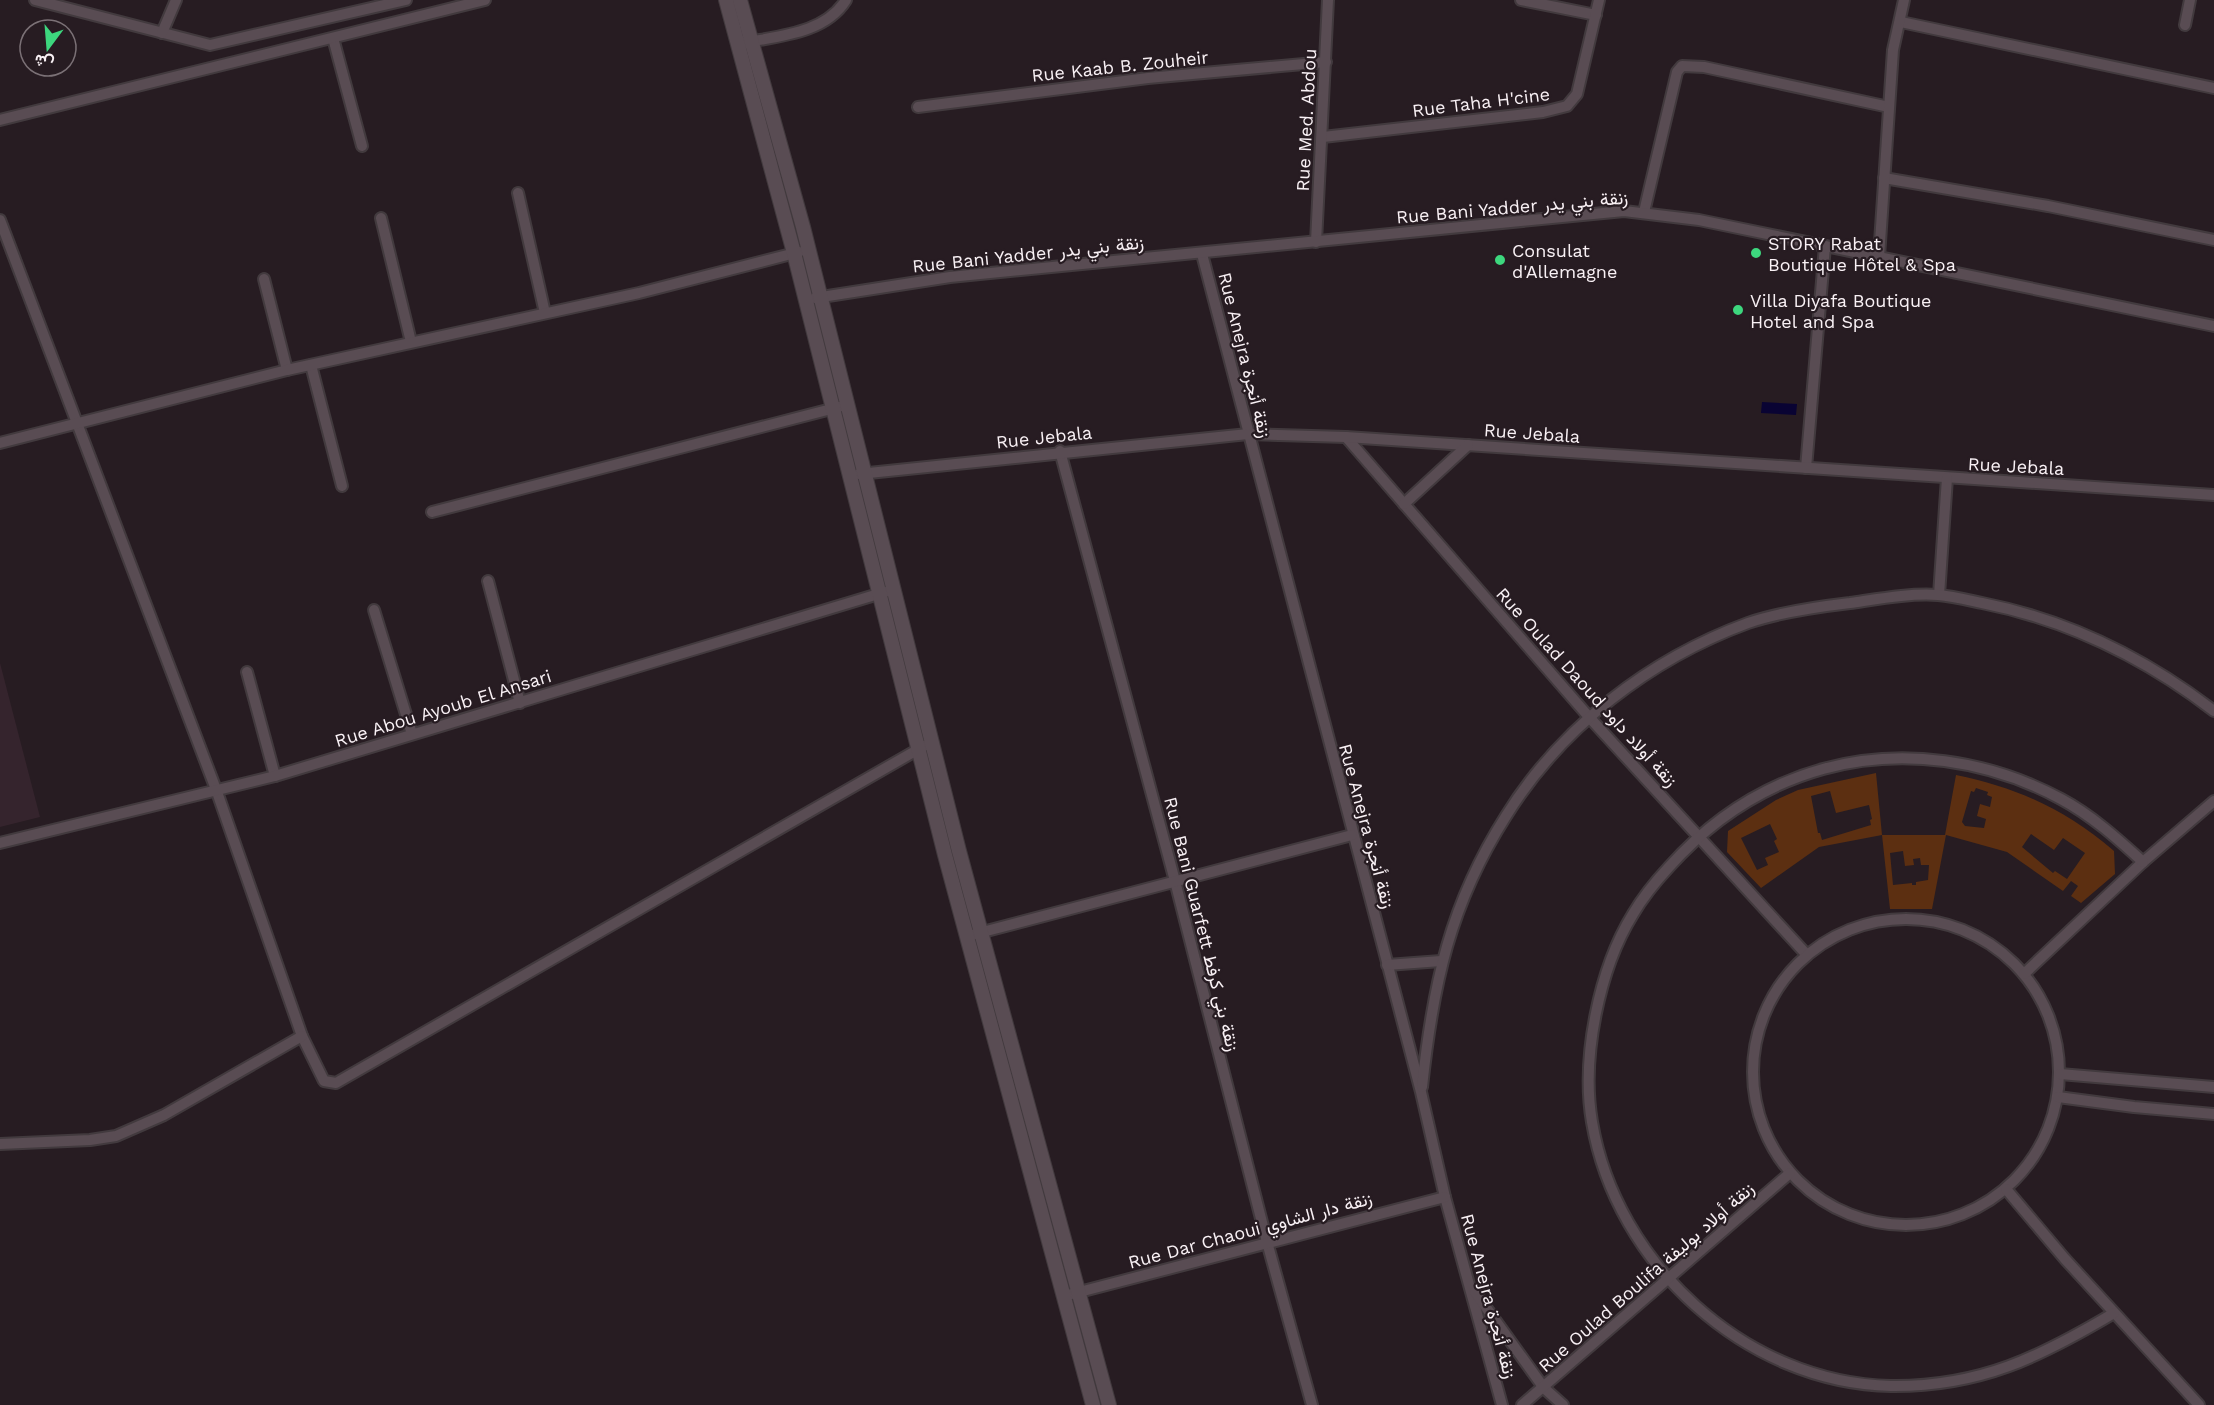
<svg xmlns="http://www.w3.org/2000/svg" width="2214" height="1405" font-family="'Work Sans',Vazirmatn,sans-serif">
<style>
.built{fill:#35242d}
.green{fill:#5c2f11;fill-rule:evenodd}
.water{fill:#090333}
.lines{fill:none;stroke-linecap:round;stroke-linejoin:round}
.minor-casing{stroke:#423a3e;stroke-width:14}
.tertiary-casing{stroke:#423a3e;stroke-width:16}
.minor{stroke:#594c53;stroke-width:10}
.tertiary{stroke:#594c53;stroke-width:14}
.poi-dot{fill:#3dd77e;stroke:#271c22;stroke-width:2}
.labels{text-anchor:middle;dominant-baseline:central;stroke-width:4.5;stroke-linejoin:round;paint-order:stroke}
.street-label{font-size:18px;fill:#f9f1f5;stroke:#271c22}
.poi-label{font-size:18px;fill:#f9f1f5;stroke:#271c22;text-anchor:start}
</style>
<rect width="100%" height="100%" fill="#271c22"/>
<path class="built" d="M0 663 40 817 0 827Z"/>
<path class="green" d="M1876 773 1882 835H1945L1956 775C2018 788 2065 809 2114 851L2115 874 2081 903 2071 896 2078 886 2071 881 2063 891 2007 852 1946 835 1932 909H1890L1882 835 1819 847 1761 888 1727 852 1728 831 1776 800 1798 790ZM1976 788 1988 792 1987 795 1992 797 1990 807 1980 804 1977 816 1986 819 1984 828 1965 826 1962 822 1971 791 1974 792ZM1830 791 1836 813 1869 805 1872 819 1870 820 1871 825 1822 840 1820 833H1818L1811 796ZM1770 824 1777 839 1774 841 1779 852 1765 858 1768 865 1757 870 1741 838ZM2031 834 2054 850 2063 838 2085 853 2067 879 2055 871 2053 873 2022 847ZM1903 851 1905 866 1914 865 1913 859 1920 858 1921 865H1929L1928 880 1916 882V885H1912V883L1893 885 1890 853Z"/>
<path class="water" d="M1762 402 1797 404 1796 415 1761 413Z"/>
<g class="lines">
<defs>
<g id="minor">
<path d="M35 0 210 45 406 0"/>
<path d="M1521 0 1596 15"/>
<path d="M1901 22 2214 88"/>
<path d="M2185 25 2190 0"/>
<path d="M162 33 176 0"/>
<path d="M333 38 362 146"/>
<path d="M738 44C775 36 824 35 846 0"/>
<path d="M918 107 1148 78 1326 62"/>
<path d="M0 120 485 0"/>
<path d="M1323 137 1543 112 1567 106 1577 94 1599 0"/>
<path d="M1884 178 2048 206 2214 240"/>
<path d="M518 193 545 313"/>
<path d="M1644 212 1677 72 1682 66 1704 67 1889 107"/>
<path d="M381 218 411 342"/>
<path d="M0 220 217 792 302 1036 324 1081 336 1083 924 746"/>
<path d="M1316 242 1328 0"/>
<path d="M1202 254 1421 1092 1445 1197 1502 1405"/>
<path d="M1879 257 1893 50 1904 0"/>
<path d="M264 279 287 370"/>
<path d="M815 298 950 277 1624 211 1699 220 2214 326"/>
<path d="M311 365 342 486"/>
<path d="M1346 437 1589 717 1807 955"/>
<path d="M0 443 287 370 639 293 799 252"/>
<path d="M1060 451 1175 881 1267 1242 1312 1405"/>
<path d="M1806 468 1825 246"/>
<path d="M859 474 1248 434 1346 437 2214 495"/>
<path d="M1404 504 1468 445"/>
<path d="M432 512 839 407"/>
<path d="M488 581 520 703"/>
<path d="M1939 595 1947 478"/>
<path d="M374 610 412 734"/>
<path d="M247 672 275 776"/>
<path d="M0 843 275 776 885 592"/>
<circle cx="1906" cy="1072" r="153"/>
<path d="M975 934 1352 835"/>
<path d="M1387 965 1441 961"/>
<path d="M2024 974 2143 862 2214 801"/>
<path d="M2060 1074 2214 1087"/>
<path d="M1422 1087C1433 984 1450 904 1506 816 1561 727 1650 659 1748 623 1780 612 1816 607 1850 603 1878 599 1910 593 1938 595 1952 596 1968 600 1982 603 2068 620 2145 658 2214 711"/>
<path d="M2058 1097 2134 1107 2214 1114"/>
<path d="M0 1144 90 1140 116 1136 164 1115 302 1036"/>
<path d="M2006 1189 2065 1259 2199 1405"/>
<path d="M1475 1292 1544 1388 1563 1405"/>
<path d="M1064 1296 1445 1197"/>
<path d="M2114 1313C2040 1357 1980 1387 1891 1386 1746 1383 1616 1264 1592 1122 1581 1058 1599 969 1633 914 1643 897 1656 881 1669 867 1711 820 1762 786 1823 769 1902 747 1989 760 2061 799 2091 815 2118 839 2143 862"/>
<path d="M1522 1405 1790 1173"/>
</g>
<g id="tertiary">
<path d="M726 0 794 253 945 855 1093 1405"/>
<path d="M740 0 803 227 959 851 1109 1405"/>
</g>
</defs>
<use href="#minor" class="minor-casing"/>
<use href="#tertiary" class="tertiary-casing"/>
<use href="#minor" class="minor"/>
<use href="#tertiary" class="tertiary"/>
</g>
<g class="poi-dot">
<circle cx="1756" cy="253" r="6"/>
<circle cx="1500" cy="260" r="6"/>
<circle cx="1738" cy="310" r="6"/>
</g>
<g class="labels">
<g class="street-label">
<text transform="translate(1120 66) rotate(-6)">Rue Kaab B. Zouheir</text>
<text transform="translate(1481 102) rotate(-7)">Rue Taha H'cine</text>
<text transform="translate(1306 120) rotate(-87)">Rue Med. Abdou</text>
<text transform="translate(1512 207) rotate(-5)">Rue Bani Yadder زنقة بني يدر</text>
<text transform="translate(1028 254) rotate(-6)">Rue Bani Yadder زنقة بني يدر</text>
<text transform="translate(1245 355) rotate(76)">Rue Anejra زنقة أنجرة</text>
<text transform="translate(1532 433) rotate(4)">Rue Jebala</text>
<text transform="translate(1044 437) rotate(-6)">Rue Jebala</text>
<text transform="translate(2016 466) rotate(3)">Rue Jebala</text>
<text transform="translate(1587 687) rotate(48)">Rue Oulad Daoud زنقة أولاد داود</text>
<text transform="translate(443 708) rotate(-17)">Rue Abou Ayoub El Ansari</text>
<text transform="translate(1367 826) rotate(75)">Rue Anejra زنقة أنجرة</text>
<text transform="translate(1202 924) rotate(76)">Rue Bani Guarfett زنقة بني كرفط</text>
<text transform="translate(1250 1230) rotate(-15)">Rue Dar Chaoui زنقة دار الشاوي</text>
<text transform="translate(1646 1277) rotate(-41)">Rue Oulad Boulifa زنقة أولاد بوليفة</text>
<text transform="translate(1489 1296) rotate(75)">Rue Anejra زنقة أنجرة</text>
</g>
<g class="poi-label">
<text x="1768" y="243">STORY Rabat<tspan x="1768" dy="21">Boutique Hôtel &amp; Spa</tspan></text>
<text x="1512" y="250">Consulat<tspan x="1512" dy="21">d'Allemagne</tspan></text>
<text x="1750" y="300">Villa Diyafa Boutique<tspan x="1750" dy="21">Hotel and Spa</tspan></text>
</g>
</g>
<g transform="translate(48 48) rotate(196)"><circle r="28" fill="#271c22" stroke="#7b7176" stroke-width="1.5"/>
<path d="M0-4.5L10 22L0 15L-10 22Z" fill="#3dd77e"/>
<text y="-9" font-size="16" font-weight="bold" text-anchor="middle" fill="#f9f1f5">ش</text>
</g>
</svg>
